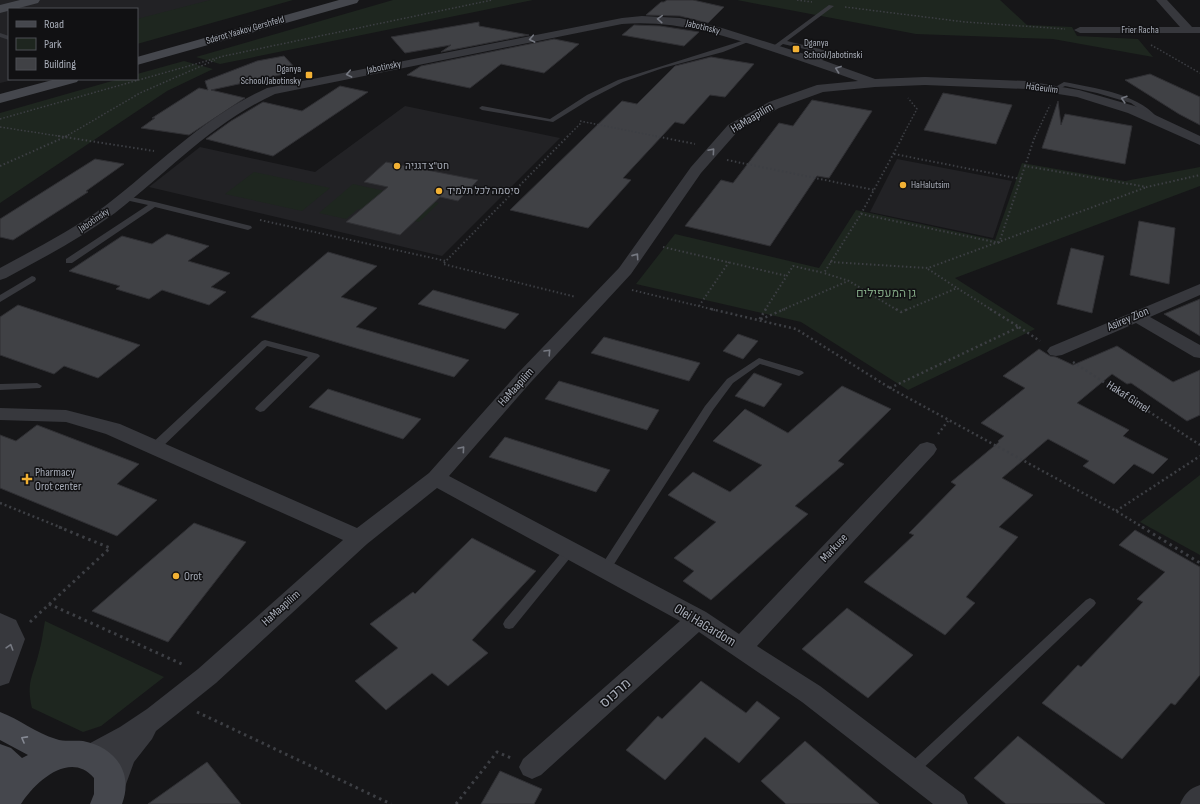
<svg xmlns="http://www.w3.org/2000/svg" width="1200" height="804" font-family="'Sofia Sans Condensed',Heebo,sans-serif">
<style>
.built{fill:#222225}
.green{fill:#1e261f}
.building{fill:#404145;stroke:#303034}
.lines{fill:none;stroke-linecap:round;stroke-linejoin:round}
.path-far3{stroke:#3d3f44;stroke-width:1.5;stroke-dasharray:1.5 2;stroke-linecap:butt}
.path-far2{stroke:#3d3f44;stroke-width:2;stroke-dasharray:1.5 2.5;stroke-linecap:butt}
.path-far1{stroke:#3d3f44;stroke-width:2.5;stroke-dasharray:2 3;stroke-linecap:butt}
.path{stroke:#3d3f44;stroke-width:3;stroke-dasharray:2.5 4;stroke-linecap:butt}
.lane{fill:#37383d;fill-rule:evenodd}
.street{fill:#37383d;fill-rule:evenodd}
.secondary{fill:#45474d;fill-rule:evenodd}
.oneway{stroke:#757881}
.oneway2{stroke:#858993}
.poi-dot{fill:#f2b134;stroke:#111113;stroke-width:1.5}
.labels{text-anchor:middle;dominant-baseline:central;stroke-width:3;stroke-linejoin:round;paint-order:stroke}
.far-street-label{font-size:10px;fill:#a8adb8;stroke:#111113}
.far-poi-label{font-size:10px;fill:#a8adb8;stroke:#111113;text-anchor:start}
.street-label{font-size:12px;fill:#a8adb8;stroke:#111113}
.park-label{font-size:12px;fill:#7fa381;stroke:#111113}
.poi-label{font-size:12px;fill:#a8adb8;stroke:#111113;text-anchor:start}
.near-street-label{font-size:14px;fill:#a8adb8;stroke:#111113}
</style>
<rect width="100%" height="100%" fill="#161618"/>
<g class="built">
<path d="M0 0H212L137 20V9H9V79H17L0 83Z"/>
<path d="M405 106 560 138 442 256 149 187 200 147 315 172Z"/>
<path d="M897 159 1012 181 993 238 870 212Z"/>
</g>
<g class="green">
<path d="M210 0H293L137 44V19Z"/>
<path d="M393 0H533L220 64 196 57Z"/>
<path d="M737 0H1000L1027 25 1072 27 1077 36 1138 39 1153 57 1053 39 916 34Z"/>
<path d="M184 61 213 69 167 91 0 203V113L119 79H137V74Z"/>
<path d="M1022 163 1125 181 1200 167V186L955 278 1035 329 908 390 801 322 636 284 675 234 819 268 856 210 995 240Z"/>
<path d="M254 172 330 188 302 211 225 194Z"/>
<path d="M353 184 439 203 419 222 358 209 346 219 319 213Z"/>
<path d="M1200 475V555L1140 522Z"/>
<path d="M45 621 164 677 101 726 83 732 32 708C26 681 33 677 39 652 42 642 43 631 45 621Z"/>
</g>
<g class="building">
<path d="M667 0H693L724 7 708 23 680 16 646 15 661 2H664Z"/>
<path d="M479 22V26L529 35 441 52 451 45 405 53 391 37Z"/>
<path d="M634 25 660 26 699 32 684 46 622 35Z"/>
<path d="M554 39 579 44 544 73 501 64 470 88 407 75 421 66Z"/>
<path d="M284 56 298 71 211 90 245 98 189 135 141 128 155 118H152L199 88 208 90 205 81 257 61Z"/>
<path d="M711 57 754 64 725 97 710 95 684 124 675 122 623 178 631 180 588 228 510 210 622 101 637 104 675 66Z"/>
<path d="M1150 74 1200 97V125L1179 114 1125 80Z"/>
<path d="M340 86 368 92 273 156 206 139 231 121 263 102 302 111Z"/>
<path d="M943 93 1012 105 996 144 924 130Z"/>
<path d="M812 100 872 111 829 178 817 176 770 246 685 226 721 180 733 183 779 123 793 126Z"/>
<path d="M1058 101 1061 125 1065 114 1132 126 1125 164 1042 148Z"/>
<path d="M95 159 124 164 86 191 88 192 13 240 0 237V219Z"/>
<path d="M386 162 478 180 458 201 440 197 400 235 346 222 388 187 364 182Z"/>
<path d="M1139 221 1175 228 1169 284 1130 275Z"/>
<path d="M167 234 209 246 188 261 230 273 211 287 226 292 209 305 162 290 149 299 116 289 120 286 69 271 122 236 152 244Z"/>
<path d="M1071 248 1104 256 1092 313 1057 304Z"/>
<path d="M328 252 377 266 341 297 377 308 356 327 469 360 454 377 251 317Z"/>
<path d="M433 290 519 314 505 329 418 304Z"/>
<path d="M1200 299V336L1164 314Z"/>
<path d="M18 305 140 345 98 378 64 366 54 374 0 355V317Z"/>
<path d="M738 334 758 341 743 359 723 351Z"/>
<path d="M604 337 700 363 689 381 591 353Z"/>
<path d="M1117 346 1173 382 1200 370V415L1187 421 1131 383 1127 384 1112 374 1077 403 1129 430 1123 436 1168 459 1153 474 1134 464 1114 484 1083 466 1089 461 1048 439 1002 478 1033 495 999 527 1018 537 966 597 975 603 945 635 864 582 914 535 909 533 956 485 951 482 999 442 998 441 1004 436 981 423 1025 388 1003 376 1039 349 1050 356 1056 357 1073 365Z"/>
<path d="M754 373 782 384 764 407 735 396Z"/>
<path d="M559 381 659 410 647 430 545 399Z"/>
<path d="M842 386 891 409 838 461 844 464 795 506 808 514 711 600 683 581 694 571 674 558 716 522 668 495 693 472 730 492 762 465 713 441 745 409 788 433Z"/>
<path d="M328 389 421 419 403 439 309 407Z"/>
<path d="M37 425 139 464 117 484 157 500 117 536 0 488V435L16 441Z"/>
<path d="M505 437 610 470 596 492 489 457Z"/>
<path d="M194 523 246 542 168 642 92 611Z"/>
<path d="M1135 530 1200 567V675L1175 705 1171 703 1122 759 1042 703 1078 665 1081 667 1143 602 1137 599 1165 572 1119 545Z"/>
<path d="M472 538 536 571 472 640 488 653 448 686 432 673 386 710 355 681 398 648 370 624 413 592 415 594Z"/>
<path d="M847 608 913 655 868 698 802 649Z"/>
<path d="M701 681 746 713 757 701 780 718 739 763 705 737 665 780 626 750 658 716 662 719Z"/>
<path d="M1018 736 1105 804H1006L974 778Z"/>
<path d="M805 741 879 804H786L761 781Z"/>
<path d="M207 762 241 804H148Z"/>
<path d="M500 771 542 789 534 804H481Z"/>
</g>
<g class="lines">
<g class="path-far3">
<path d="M797 0 812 2"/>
<path d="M845 7 965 22 1065 29"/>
<path d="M1151 45 1200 73"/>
<path d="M0 119 224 56 492 0"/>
<path d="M580 121 660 137"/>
<path d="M0 127 65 137"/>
<path d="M65 137 140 93 215 60"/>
<path d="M567 137 582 122"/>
<path d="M902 137 917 109 908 98"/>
<path d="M1035 137 1050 105"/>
</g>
<g class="path-far2">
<path d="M58 136 154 151"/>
<path d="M568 136 443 264 576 297"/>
<path d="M655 136 695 144"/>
<path d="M894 154 1021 179"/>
<path d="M727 160 874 190"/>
<path d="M0 166 67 136"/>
<path d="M1025 166 1035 136"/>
<path d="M861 214 903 136"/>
<path d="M260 220 446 261"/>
<path d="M999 243 1025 166 1147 187 1200 175"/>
<path d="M663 247 787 276"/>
<path d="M830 262 928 268 1147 187"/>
<path d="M928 269 957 288"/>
<path d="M632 290 715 310"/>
<path d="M699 306 729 262"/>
<path d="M765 310 793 266 824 273"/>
<path d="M782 310 848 281"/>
<path d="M897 310 849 281 824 273 861 214 999 243"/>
<path d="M906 310 957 288 992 310"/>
</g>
<g class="path-far1">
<path d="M711 309 796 329 890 388"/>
<path d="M766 309 759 320 785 309"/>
<path d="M896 309 901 312 908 309"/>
<path d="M990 309 1019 327 890 388 1116 511 1144 528"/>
<path d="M1019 327 1040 341"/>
<path d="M1073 362 1200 445"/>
<path d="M938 434 948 421"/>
<path d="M0 503 62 528"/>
<path d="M1116 511 1200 456"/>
</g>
<g class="path">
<path d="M1142 527 1200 563"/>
<path d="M49 604 184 665"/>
<path d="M30 622 110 548 59 527"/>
<path d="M197 712 391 804"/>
<path d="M456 804 497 752 511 758"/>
</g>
<g class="lane">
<path d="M829 5 834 6 787 41 828 51 829 52 820 63 815 62 822 53 783 44 776 49H772V47Z"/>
<path d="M0 33 9 36V40L0 37Z"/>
<path d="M748 39 753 40 723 52 663 68 623 82 592 98 553 122 482 110 479 108 482 106 550 119 587 95 618 80Z"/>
<path d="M1064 82C1095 88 1135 93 1157 117L1152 118 1131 103 1097 93 1065 86 1055 91 1052 89Z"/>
<path d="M121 195 155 202 251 226 252 228 248 230 155 207 72 263H66V259L148 205 121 199Z"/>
<path d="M32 276 35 277 36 279 35 281 0 302V295Z"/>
<path d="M265 340 318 354 320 356 264 411 260 412 255 409 256 407 308 357 267 346 158 451H150L149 448 150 445 262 341Z"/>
<path d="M759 358 802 371 804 373 799 376 760 364 733 383 713 410 609 572 605 573 601 572 599 569 601 566 705 406 727 379Z"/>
<path d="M37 383 42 386 40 388 0 390V384Z"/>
<path d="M570 546 574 547 576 550 574 553 513 628 509 629 505 628 503 624 505 620 566 547Z"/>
<path d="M1090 598 1094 600 1096 603 1094 606 916 775 911 777 906 775 904 771 906 767 1086 600Z"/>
</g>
<g class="street">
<path d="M1156 0H1167L1192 27H1200V33H1080L1074 30 1080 27H1180Z"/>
<path d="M642 16 680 18 722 28 814 57 875 79 925 77 1027 81 1079 90 1138 107 1200 136V145L1128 113 1077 97 1027 89 925 85 875 87 823 92 779 108 738 131 701 173 631 274 531 382 449 476 706 612 739 634 920 444 927 442 934 444 937 449 934 454 757 646 820 686 964 795 968 804H933L802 702 699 632 541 775 532 779 523 775 519 767 523 759 680 621 437 488 367 544 216 683 156 731 152 739 134 762 122 795 112 798 102 795 99 786 109 759 90 768 81 764 77 756 81 748 120 727 147 709 198 669 343 540 106 434 66 422 0 420V408L66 410 120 424 357 528 429 473 517 374 619 268 691 167 728 125 769 102 817 85 858 81C828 70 798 60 768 50 720 34 674 20 622 24L275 94C210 124 170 171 115 213 81 238 43 258 6 278L0 280V268C35 249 72 230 105 206 160 164 202 118 267 88L622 18Z"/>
<path d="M1200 284V295L1150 317 1200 345V358L1194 357 1136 323 1062 355 1056 356 1050 355 1047 351 1050 347Z"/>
<path d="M0 613 16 620 25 639 9 683 0 686Z"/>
<path d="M1200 785V804H1180C1185 793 1189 789 1200 785Z"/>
</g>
<g class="secondary">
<path d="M20 0H40L38 3 0 13V5Z"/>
<path d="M339 0H359L357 3 137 65V57Z"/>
<path d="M56 79H79L77 82 0 103V94Z"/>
<path d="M0 712C19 719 36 733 56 739 64 742 74 740 83 741 115 747 134 773 122 804H90L94 794V778C70 750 35 782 21 804H0V744L11 748 22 758 28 755 0 740Z"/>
</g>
</g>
<defs><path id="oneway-chevron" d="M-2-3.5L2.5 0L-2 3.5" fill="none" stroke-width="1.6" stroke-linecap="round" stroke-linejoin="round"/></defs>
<g class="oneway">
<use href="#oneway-chevron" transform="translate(660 19) rotate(-176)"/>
<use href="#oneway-chevron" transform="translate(532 39) rotate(169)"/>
<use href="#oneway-chevron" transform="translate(838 69) rotate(-160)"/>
<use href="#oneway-chevron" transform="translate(349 74) rotate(169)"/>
<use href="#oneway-chevron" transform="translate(1124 99) rotate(-163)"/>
<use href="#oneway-chevron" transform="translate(712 151) rotate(-49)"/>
<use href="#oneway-chevron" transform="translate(636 256) rotate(-55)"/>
<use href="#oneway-chevron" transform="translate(548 352) rotate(-47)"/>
<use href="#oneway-chevron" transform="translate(462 449) rotate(-49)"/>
<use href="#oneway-chevron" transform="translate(10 647) rotate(-73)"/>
</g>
<use class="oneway2" href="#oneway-chevron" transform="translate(24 739) rotate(-151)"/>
<g class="poi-dot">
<rect x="792" y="45" width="8" height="8" rx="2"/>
<rect x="305" y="71" width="8" height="8" rx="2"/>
<circle cx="397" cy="166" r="4"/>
<circle cx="903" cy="185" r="4"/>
<circle cx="439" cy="191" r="4"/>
<path d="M25 473h4v4h4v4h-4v4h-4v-4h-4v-4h4z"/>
<circle cx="176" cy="576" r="4"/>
</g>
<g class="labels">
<g class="far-street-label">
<text transform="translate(703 27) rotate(14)">Jabotinsky</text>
<text transform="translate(245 30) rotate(-16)">Sderot Yaakov Gershfeld</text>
<text x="1140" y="30">Frier Racha</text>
<text transform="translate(384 67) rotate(-11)">Jabotinsky</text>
<text transform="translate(1042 88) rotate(8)">HaGeulim</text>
<text transform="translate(94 220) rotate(-34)">Jabotinsky</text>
</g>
<g class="far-poi-label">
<text x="804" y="43">Dganya<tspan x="804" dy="12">School/Jabotinski</tspan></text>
<text x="301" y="69" text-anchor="end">Dganya<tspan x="301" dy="12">School/Jabotinsky</tspan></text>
<text x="405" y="166">חט''צ דגניה</text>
<text x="911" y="185">HaHalutsim</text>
<text x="447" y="191">סיסמה לכל תלמיד</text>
</g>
<g class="street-label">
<text transform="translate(752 118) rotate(-31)">HaMaapilim</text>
<text transform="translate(1128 319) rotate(-23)">Asirey Zion</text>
<text transform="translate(516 387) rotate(-48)">HaMaapilim</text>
<text transform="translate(1128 397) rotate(33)">Hakaf Gimel</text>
<text transform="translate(834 548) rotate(-47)">Markuse</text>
<text transform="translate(281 608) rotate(-42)">HaMaapilim</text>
</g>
<g class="park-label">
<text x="886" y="293">גן המעפילים</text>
</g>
<g class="poi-label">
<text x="35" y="472">Pharmacy<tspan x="35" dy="14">Orot center</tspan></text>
<text x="184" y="576">Orot</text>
</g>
<g class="near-street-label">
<text transform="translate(705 625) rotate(31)">Olei HaGardom</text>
<text transform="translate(615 693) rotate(-42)">מרכוס</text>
</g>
</g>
<rect x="8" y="8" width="130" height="72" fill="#111113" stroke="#4d4f55"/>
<rect x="16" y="21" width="20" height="6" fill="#45474d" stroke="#4d4f55"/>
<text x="44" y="28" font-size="12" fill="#a8adb8">Road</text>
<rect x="16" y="38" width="20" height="12" fill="#1e261f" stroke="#4d4f55"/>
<text x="44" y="48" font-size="12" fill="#a8adb8">Park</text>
<rect x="16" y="58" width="20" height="12" fill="#404145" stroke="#4d4f55"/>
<text x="44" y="68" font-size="12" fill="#a8adb8">Building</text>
</svg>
